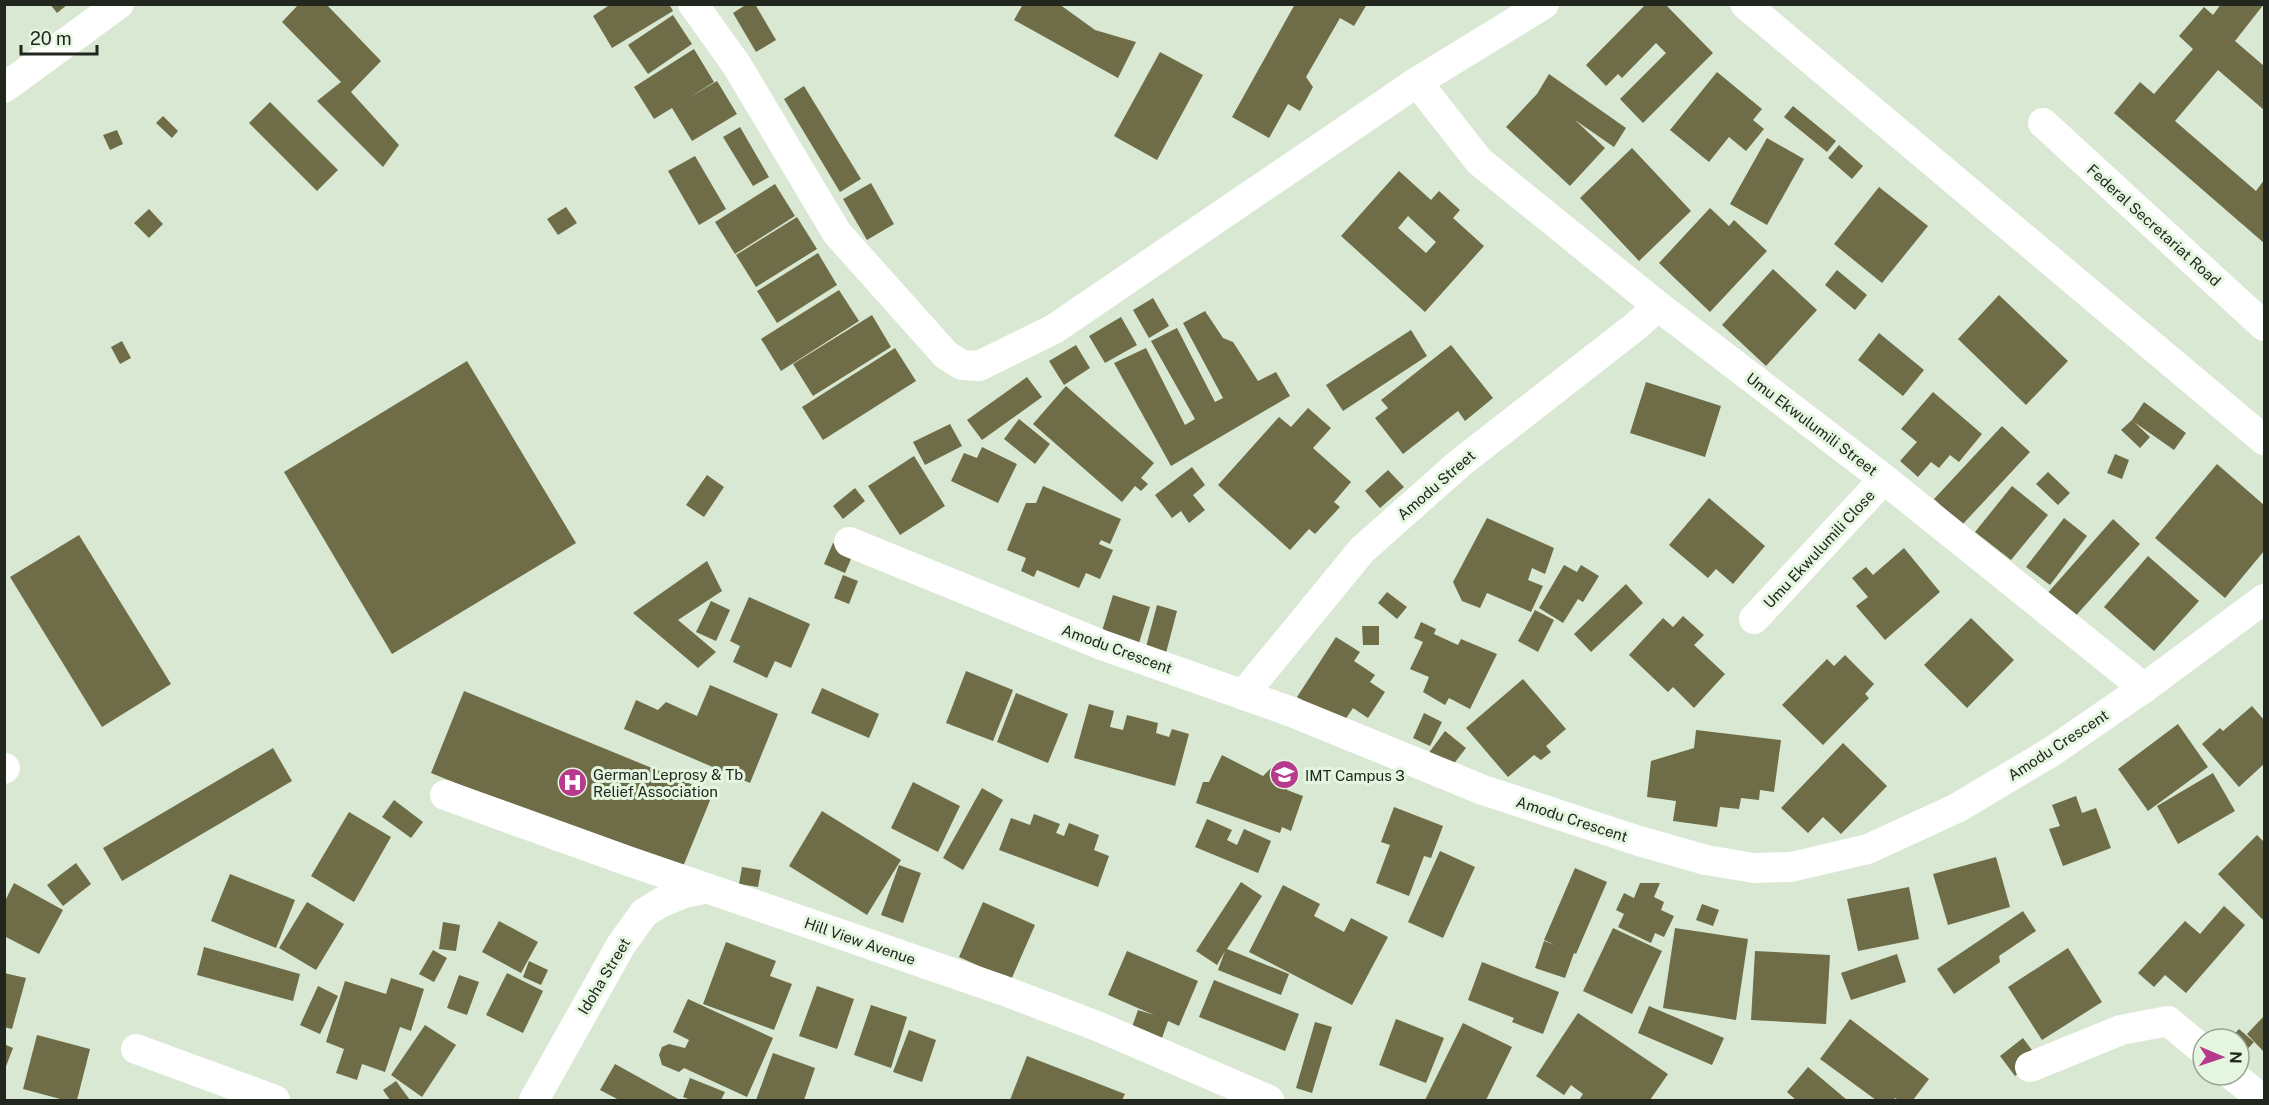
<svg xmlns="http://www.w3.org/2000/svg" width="2269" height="1105" font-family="'Public Sans',sans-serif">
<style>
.building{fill:#6e6d47;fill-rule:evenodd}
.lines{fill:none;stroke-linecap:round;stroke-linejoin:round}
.minor{stroke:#fff;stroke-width:30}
.labels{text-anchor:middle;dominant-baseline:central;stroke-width:6;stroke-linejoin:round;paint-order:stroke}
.street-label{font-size:15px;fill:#21271f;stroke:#e5f6e0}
.poi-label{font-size:15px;fill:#21271f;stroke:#e5f6e0;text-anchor:start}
</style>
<rect width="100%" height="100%" fill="#d8e8d3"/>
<g class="building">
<path d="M50 4H68L57 13Z"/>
<path d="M299 4H326L381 61 351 92 399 145 383 167 317 101 341 82 282 22Z"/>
<path d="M611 4H669L673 11 612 48 593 16Z"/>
<path d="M747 4H755L776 40 756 52 733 13Z"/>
<path d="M1023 4H1059L1095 30 1136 42 1118 78 1014 20Z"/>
<path d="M1295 4H1367L1354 26 1340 18 1306 77 1313 87 1300 111 1288 104 1269 138 1232 117Z"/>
<path d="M1646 4H1665L1713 53 1643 123 1620 99 1666 53 1656 43 1622 78 1618 74 1606 86 1586 65Z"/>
<path d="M2221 4H2264L2235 41 2264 66V110L2218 70 2175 121 2256 191 2264 180V243L2114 113 2140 82 2154 94 2193 49 2179 36 2204 7 2213 15Z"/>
<path d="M673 15 692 44 648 74 628 45Z"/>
<path d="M694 49 714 82 687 99 717 81 737 114 692 141 672 108 654 119 634 87Z"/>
<path d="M1160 52 1203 75 1157 160 1114 136Z"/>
<path d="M1717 72 1762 109 1753 120 1764 129 1746 151 1729 137 1709 162 1670 130Z"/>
<path d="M1549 74 1626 128 1614 147 1575 120 1605 148 1570 186 1506 127 1537 94Z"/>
<path d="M804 86 861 179 840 192 784 99Z"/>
<path d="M270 102 338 170 317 191 249 123Z"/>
<path d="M1793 106 1836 141 1827 152 1784 117Z"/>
<path d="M163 116 178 131 172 138 156 123Z"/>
<path d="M740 127 769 177 753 186 723 137Z"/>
<path d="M117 130 123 144 110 150 103 135Z"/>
<path d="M1767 138 1804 159 1767 225 1730 204Z"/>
<path d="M1839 145 1863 166 1852 179 1828 158Z"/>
<path d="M1632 148 1691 211 1639 261 1580 198Z"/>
<path d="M695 156 726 209 699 225 668 171Z"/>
<path d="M1399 171 1431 200 1439 191 1460 210 1453 218 1484 246 1425 312 1341 236ZM1408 216 1436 242 1426 253 1398 228Z"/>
<path d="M871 183 894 224 867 240 843 199Z"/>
<path d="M775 184 795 216 735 254 715 222Z"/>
<path d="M1879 187 1928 226 1882 283 1834 244Z"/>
<path d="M566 207 577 223 558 235 547 219Z"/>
<path d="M1710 208 1729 226 1734 220 1767 251 1710 312 1659 263Z"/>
<path d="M149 209 163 224 149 238 134 223Z"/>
<path d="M797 217 817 249 756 287 736 255Z"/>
<path d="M818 253 837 285 777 323 757 291Z"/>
<path d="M1773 269 1817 310 1766 366 1722 325Z"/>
<path d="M1837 270 1867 295 1855 310 1825 285Z"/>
<path d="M839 290 859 321 781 371 761 339Z"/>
<path d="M1999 295 2068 361 2026 405 1958 339Z"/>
<path d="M1153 298 1169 326 1149 338 1133 310Z"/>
<path d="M1205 311 1223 338 1233 342 1258 381 1276 372 1290 396 1171 466 1114 363 1146 348 1185 425 1195 419 1151 341 1177 328 1215 402 1223 398 1183 323Z"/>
<path d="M872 315 891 347 813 396 793 364Z"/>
<path d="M1121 317 1137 345 1105 363 1089 336Z"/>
<path d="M1411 330 1427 356 1343 411 1326 385Z"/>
<path d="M1879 333 1924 370 1903 396 1858 360Z"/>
<path d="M122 341 131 358 120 364 111 347Z"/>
<path d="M1076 345 1090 368 1064 385 1049 361Z"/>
<path d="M1451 345 1493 398 1465 421 1458 411 1403 454 1375 418 1388 408 1381 400Z"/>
<path d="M895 348 916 381 823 440 802 407Z"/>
<path d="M467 361 576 543 392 654 284 472Z"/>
<path d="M1027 377 1042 397 982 440 967 420Z"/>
<path d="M1646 382 1721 406 1705 457 1630 433Z"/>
<path d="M1066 386 1154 463 1141 478 1148 484 1141 491 1135 486 1122 502 1033 424Z"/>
<path d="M1933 392 1982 434 1959 462 1950 455 1939 468 1931 462 1918 477 1900 461 1917 442 1901 429Z"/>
<path d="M2144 402 2186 433 2174 450 2134 422 2150 437 2140 448 2121 430 2132 420Z"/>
<path d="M1308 408 1331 428 1313 448 1351 482 1334 502 1340 507 1315 534 1309 529 1290 550 1218 485 1279 417 1291 427Z"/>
<path d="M1019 419 1050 444 1035 464 1004 439Z"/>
<path d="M950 424 962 446 925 465 913 442Z"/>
<path d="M2002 426 2030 452 1962 525 1934 499Z"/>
<path d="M982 447 1017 464 998 503 951 481 964 453 977 458Z"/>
<path d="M2115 454 2129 460 2122 479 2107 473Z"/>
<path d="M914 456 945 506 900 535 868 486Z"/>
<path d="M2217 464 2264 505V551L2225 598 2155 538Z"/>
<path d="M1192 467 1205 485 1193 495 1205 510 1189 523 1181 511 1172 518 1155 495Z"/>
<path d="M1388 470 1404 487 1380 508 1365 491Z"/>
<path d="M2048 472 2070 493 2058 505 2036 484Z"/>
<path d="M707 475 724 487 704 517 686 505Z"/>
<path d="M1043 486 1121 519 1110 544 1101 540 1099 544 1113 550 1100 579 1086 573 1079 588 1037 570 1034 577 1021 571 1026 558 1007 550 1026 503H1036Z"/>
<path d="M2012 486 2048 515 2011 560 1975 532Z"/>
<path d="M855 488 865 501 843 519 833 506Z"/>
<path d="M1709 498 1765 546 1733 584 1716 569 1708 578 1669 545Z"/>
<path d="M1487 518 1554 548 1545 574 1532 568 1528 580 1543 586 1531 612 1487 593 1480 608 1462 601 1453 582Z"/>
<path d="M2064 518 2087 536 2050 585 2026 567Z"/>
<path d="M2113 519 2140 544 2072 620 2045 596Z"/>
<path d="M79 535 171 684 102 727 10 577Z"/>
<path d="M833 543 854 552 845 573 824 564Z"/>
<path d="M1904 548 1940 592 1885 640 1856 606 1868 597 1852 578 1866 567 1873 575Z"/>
<path d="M2148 556 2199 601 2154 651 2104 607Z"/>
<path d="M707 561 722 591 678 620 716 652 698 668 633 613Z"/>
<path d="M1564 565 1577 572 1581 565 1599 576 1583 602 1578 599 1563 623 1539 608Z"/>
<path d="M843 575 858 581 849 604 834 598Z"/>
<path d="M1626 584 1643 603 1591 652 1574 634Z"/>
<path d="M1387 592 1407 607 1397 619 1378 603Z"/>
<path d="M1113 595 1150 607 1139 643 1102 631Z"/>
<path d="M749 597 810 624 791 668 775 661 767 678 733 662 740 646 730 641Z"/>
<path d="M711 601 730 610 716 641 696 632Z"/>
<path d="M1157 605 1177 611 1166 653 1146 647Z"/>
<path d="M1535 610 1554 620 1538 652 1518 641Z"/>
<path d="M1683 616 1704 635 1694 645 1725 674 1694 708 1673 687 1668 692 1629 655 1663 618 1673 627Z"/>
<path d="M1971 618 2014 660 1967 708 1924 665Z"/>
<path d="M1421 622 1436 629 1434 634 1458 645 1461 639 1497 654 1470 709 1449 698 1445 705 1423 692 1429 677 1410 669 1423 642 1414 638Z"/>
<path d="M1362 626H1379V645H1363Z"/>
<path d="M1336 637 1360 652 1354 661 1375 675 1370 682 1385 692 1368 718 1353 708 1341 726 1297 697Z"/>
<path d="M1845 655 1874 684 1865 694 1869 698 1823 745 1782 705 1827 659 1834 666Z"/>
<path d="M966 671 1013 690 993 741 946 723Z"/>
<path d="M1523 679 1566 729 1546 746 1551 752 1541 760 1534 755 1508 777 1466 728Z"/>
<path d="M710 685 778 714 750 783 624 729 636 700 658 710 666 702 697 716Z"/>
<path d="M822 688 879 714 869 738 811 713Z"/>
<path d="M464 691 713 793 680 874 431 773Z"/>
<path d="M1016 693 1068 714 1048 763 997 742Z"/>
<path d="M1089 704 1114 711 1110 727 1123 730 1127 715 1158 723 1156 733 1169 737 1172 729 1189 734 1175 786 1074 758Z"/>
<path d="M2252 706 2264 720V764L2239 787 2202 744 2220 728 2223 731Z"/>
<path d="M1424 713 1442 722 1430 746 1413 738Z"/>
<path d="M2178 724 2208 767 2148 811 2118 769Z"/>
<path d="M1696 730 1781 740 1774 792 1760 790 1759 800 1741 798 1739 809 1720 807 1717 827 1673 821 1676 801 1647 797 1651 761 1694 748Z"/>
<path d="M1445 731 1466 748 1449 770 1428 754Z"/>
<path d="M1843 743 1887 786 1841 834 1823 817 1808 833 1781 808Z"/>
<path d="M273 748 292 781 122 881 103 848Z"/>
<path d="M1222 755 1263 776 1277 762 1283 769 1280 778 1288 782 1287 790 1303 796 1291 831 1282 827 1280 833 1196 803 1203 782H1209Z"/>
<path d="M2213 773 2235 811 2178 844 2157 806Z"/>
<path d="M913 782 960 806 938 852 891 828Z"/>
<path d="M982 788 1003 800 963 870 943 858Z"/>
<path d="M2076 796 2082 813 2096 808 2111 848 2063 866 2049 829 2060 826 2052 805Z"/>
<path d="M394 800 423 822 411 838 382 817Z"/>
<path d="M1394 807 1443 826 1431 858 1424 856 1409 896 1376 883 1390 845 1381 842Z"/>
<path d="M822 811 901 860 867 915 789 866Z"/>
<path d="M349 812 391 837 354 902 311 876Z"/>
<path d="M1034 814 1060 824 1056 833 1064 836 1069 823 1099 835 1094 850 1109 856 1098 887 999 850 1011 818 1030 825Z"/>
<path d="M1207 819 1232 830 1227 840 1237 845 1244 829 1271 841 1258 873 1195 847Z"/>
<path d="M2257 835 2264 842V921L2218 874Z"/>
<path d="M1440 851 1475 867 1443 938 1408 922Z"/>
<path d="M1996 857 2010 907 1948 925 1933 874Z"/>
<path d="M76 863 91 884 63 906 47 885Z"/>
<path d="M899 865 921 873 903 923 881 915Z"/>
<path d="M742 867 761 870 758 887 739 884Z"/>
<path d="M1575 868 1607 882 1576 954 1574 953 1565 978 1535 968 1544 941 1555 945 1544 940Z"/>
<path d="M230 874 295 900 276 948 211 921Z"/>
<path d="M1241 882 1262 896 1227 949 1289 974 1281 995 1218 970 1225 951 1217 965 1196 951Z"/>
<path d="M14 883 63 910 39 954 4 936V903Z"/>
<path d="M1640 883H1660L1654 897 1664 902 1661 910 1674 916 1664 937 1655 933 1651 943 1618 927 1624 914 1616 910 1624 893 1634 898Z"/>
<path d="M1283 885 1320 904 1314 916 1344 932 1351 918 1388 937 1352 1005 1249 952Z"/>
<path d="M1909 887 1919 939 1858 951 1847 899Z"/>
<path d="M307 902 344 924 316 970 279 948Z"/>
<path d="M983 902 1035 925 1011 980 959 957Z"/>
<path d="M1702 904 1719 910 1713 926 1696 920Z"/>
<path d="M2224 906 2245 925 2186 993 2165 975 2154 987 2138 973 2185 921 2200 934Z"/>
<path d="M2023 911 2036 931 1999 956 2000 962 1954 994 1937 969Z"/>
<path d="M499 921 538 942 521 973 482 952Z"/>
<path d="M443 922 460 925 456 951 439 949Z"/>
<path d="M1613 928 1662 951 1632 1014 1583 991Z"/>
<path d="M1675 928 1748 939 1736 1020 1663 1008Z"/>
<path d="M726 942 776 961 770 976 792 984 774 1030 703 1004Z"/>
<path d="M204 947 300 974 293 1001 197 975Z"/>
<path d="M2068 948 2102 1002 2042 1040 2008 987Z"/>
<path d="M433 950 447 958 434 982 419 974Z"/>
<path d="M1127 951 1198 981 1179 1026 1168 1021 1162 1038 1132 1027 1138 1010 1154 1015 1108 995Z"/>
<path d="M1755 951 1830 955 1826 1024 1751 1020Z"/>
<path d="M1897 954 1906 982 1851 1000 1841 973Z"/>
<path d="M529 961 548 970 541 985 523 977Z"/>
<path d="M1482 962 1559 992 1543 1034 1512 1022 1514 1018 1468 1000Z"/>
<path d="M4 973 26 978 12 1029 4 1027Z"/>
<path d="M507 973 543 991 523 1033 486 1015Z"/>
<path d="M459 975 479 982 467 1015 447 1008Z"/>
<path d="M391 978 424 989 411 1031 400 1027 385 1072 362 1064 357 1080 336 1073 344 1049 326 1042 345 981 386 994Z"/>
<path d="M1214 980 1299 1014 1285 1051 1199 1017Z"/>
<path d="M318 986 338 996 320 1034 300 1025Z"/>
<path d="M817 986 854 999 837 1049 799 1036Z"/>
<path d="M688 999 773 1038 747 1097 684 1068 679 1072 662 1065 659 1055 662 1047 669 1044 685 1048 689 1040 673 1032Z"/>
<path d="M871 1005 907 1017 891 1068 854 1055Z"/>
<path d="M1649 1006 1724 1038 1712 1065 1638 1033Z"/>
<path d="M1578 1013 1668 1074 1650 1100H1579L1583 1094 1571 1085 1564 1095 1536 1076Z"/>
<path d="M2264 1016V1052L2247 1034Z"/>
<path d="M1396 1019 1444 1038 1426 1083 1379 1065Z"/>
<path d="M1850 1019 1929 1079 1913 1100H1899L1895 1098 1893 1100H1876L1820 1059Z"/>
<path d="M1315 1022 1332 1027 1312 1093 1296 1088Z"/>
<path d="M1463 1023 1512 1047 1486 1100H1425Z"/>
<path d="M425 1025 456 1045 422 1097 391 1075Z"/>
<path d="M2239 1029 2254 1042 2239 1058V1039H2230Z"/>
<path d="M909 1030 936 1040 922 1082 893 1072Z"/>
<path d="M37 1035 90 1049 77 1100H64L23 1089Z"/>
<path d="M2023 1038 2038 1058 2015 1076 2000 1056Z"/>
<path d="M4 1044 13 1048 5 1069H4Z"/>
<path d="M773 1053 815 1068 804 1100H756Z"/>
<path d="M1027 1056 1125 1094 1122 1100H1010Z"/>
<path d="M615 1064 680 1100H619L600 1090Z"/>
<path d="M1808 1067 1847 1100H1796L1787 1092Z"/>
<path d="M690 1078 725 1092 721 1100H691L683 1097Z"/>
<path d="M396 1081 410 1100H390L383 1090Z"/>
</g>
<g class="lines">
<g class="minor">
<path d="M693 4 736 64 837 233 946 355 962 365 979 366 1054 329 1417 82 1544 4"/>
<path d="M1745 4 2264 440"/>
<path d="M1417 82 1479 161 1658 306 1884 479 2144 688"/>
<path d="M4 88 119 4"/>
<path d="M2043 123 2264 326"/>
<path d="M849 542 1102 645 1292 712 1483 790 1639 841 1706 860 1754 868 1791 867 1868 849 1957 808 2051 752 2144 688 2264 599"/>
<path d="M1754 619 1884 479"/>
<path d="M1243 695 1362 550 1460 463 1636 326 1658 306"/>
<path d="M4 769 5 768"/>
<path d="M445 795 628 861 1002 990 1097 1026 1269 1100"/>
<path d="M136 1049 275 1100"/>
<path d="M2030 1067 2121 1030 2168 1021 2203 1050"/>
<path d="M2232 1075 2263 1100"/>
<path d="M534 1100 621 945 644 913 662 902 684 893 707 888"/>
</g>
</g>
<defs>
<symbol id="school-disc" viewBox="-11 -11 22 22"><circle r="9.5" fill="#b73b8d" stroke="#e5f6e0"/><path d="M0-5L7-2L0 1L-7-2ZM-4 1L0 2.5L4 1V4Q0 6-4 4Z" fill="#fff"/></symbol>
<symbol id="hospital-disc" viewBox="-11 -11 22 22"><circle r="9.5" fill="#b73b8d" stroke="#e5f6e0"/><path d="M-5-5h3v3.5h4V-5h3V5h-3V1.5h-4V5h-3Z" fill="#fff"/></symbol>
</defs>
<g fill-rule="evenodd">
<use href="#school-disc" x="1268" y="758" width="33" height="33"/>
<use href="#hospital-disc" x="556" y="766" width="33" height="33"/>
</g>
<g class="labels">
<g class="street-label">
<text transform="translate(2154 225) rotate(42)">Federal Secretariat Road</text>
<text transform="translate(1812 424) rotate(37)">Umu Ekwulumili Street</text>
<text transform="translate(1436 485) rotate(-41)">Amodu Street</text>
<text transform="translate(1819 549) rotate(-47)">Umu Ekwulumili Close</text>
<text transform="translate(1117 649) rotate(20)">Amodu Crescent</text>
<text transform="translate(2058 745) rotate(-33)">Amodu Crescent</text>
<text transform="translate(1572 819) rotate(18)">Amodu Crescent</text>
<text transform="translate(860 941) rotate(19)">Hill View Avenue</text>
<text transform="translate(604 976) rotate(-59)">Idoha Street</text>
</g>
<g class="poi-label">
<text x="593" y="774">German Leprosy &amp; Tb<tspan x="593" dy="17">Relief Association</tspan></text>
<text x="1305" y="775">IMT Campus 3</text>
</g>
</g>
<rect width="2269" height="1105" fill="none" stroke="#21271f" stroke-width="12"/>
<g transform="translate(2221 1057) rotate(92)"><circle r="28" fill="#e5f6e0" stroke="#97a393" stroke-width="1.5"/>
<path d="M0-4.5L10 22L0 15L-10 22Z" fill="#b73b8d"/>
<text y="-9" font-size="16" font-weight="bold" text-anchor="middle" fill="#21271f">N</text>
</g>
<path d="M21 45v9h76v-9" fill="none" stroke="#21271f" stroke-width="3"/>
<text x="30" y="45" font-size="18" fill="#21271f" stroke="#e5f6e0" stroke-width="4.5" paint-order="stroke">20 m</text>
</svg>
